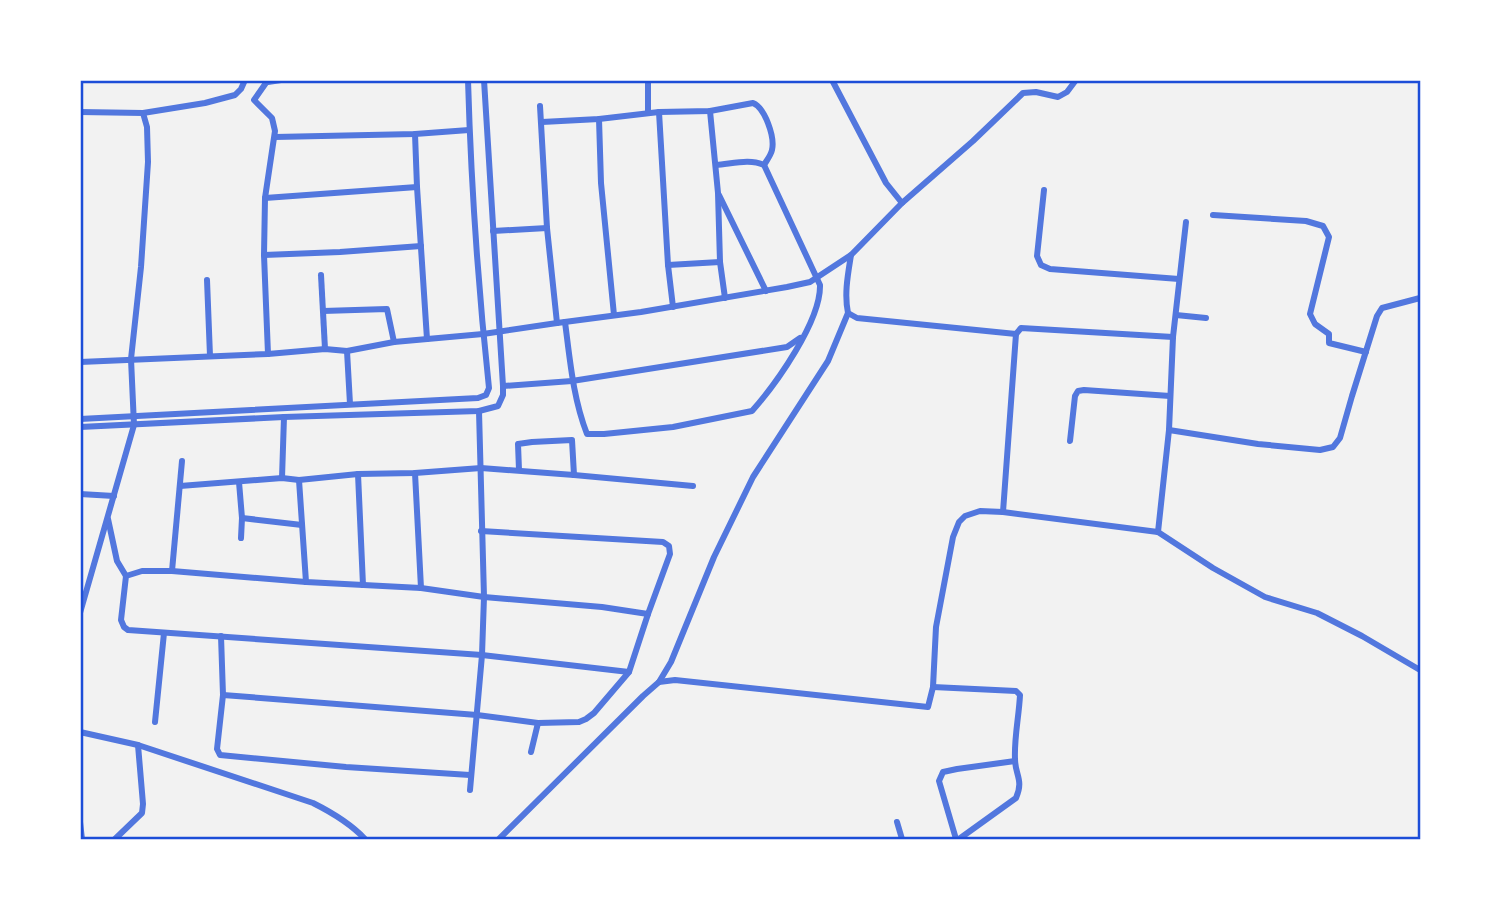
<svg xmlns="http://www.w3.org/2000/svg" width="1501" height="920" font-family="'Playfair Display',serif">
<style>
.lines{fill:none;stroke-linecap:round;stroke-linejoin:round}
.minor{stroke:#5277de;stroke-width:6}
.neatline{fill:none;stroke:#1d4ed8;stroke-width:2.5}
</style>
<rect width="100%" height="100%" fill="#f2f2f2"/>
<g class="lines">
<g class="minor">
<path d="M268 80 254 100 272 118 275 131 265 198 264 255 268 354"/>
<path d="M832 80 886 183 902 203 973 141 1023 93 1036 92 1058 97 1067 92 1076 80"/>
<path d="M268 82 281 80"/>
<path d="M540 106 547 228 557 323"/>
<path d="M710 111 718 193 720 262 725 298"/>
<path d="M80 112 143 113 205 103 235 95 241 89 245 80"/>
<path d="M659 112 668 265 673 307"/>
<path d="M648 113V80"/>
<path d="M599 119 601 183 614 315"/>
<path d="M542 122 599 119 659 112 710 111 753 103C765 108 775 137 772 150 771 155 767 160 764 165"/>
<path d="M415 134 417 187 427 339"/>
<path d="M275 137 415 134 469 130"/>
<path d="M1044 190 1037 256 1041 265 1050 269 1179 279"/>
<path d="M719 195 766 291"/>
<path d="M265 198 417 187"/>
<path d="M1213 215 1306 221 1323 226 1329 237 1310 314 1315 324 1329 334V343L1366 352"/>
<path d="M493 231 547 228"/>
<path d="M264 255 340 252 421 246"/>
<path d="M851 255C848 274 844 294 848 313L857 318 1016 334"/>
<path d="M668 265 720 262"/>
<path d="M321 275 325 349"/>
<path d="M207 280 210 356"/>
<path d="M323 311 387 309 394 342"/>
<path d="M1176 315 1206 318"/>
<path d="M565 322C570 360 573 398 587 434H604L673 427 752 411C776 384 821 321 820 285L764 165C750 158 731 164 716 165"/>
<path d="M347 351 350 404"/>
<path d="M80 362 268 354 325 349 347 351 394 342 483 334 557 323 641 312 787 287 810 282 851 255 902 203"/>
<path d="M503 386 572 381 787 347 800 338"/>
<path d="M80 419 478 398 486 395 489 388C478 286 471 183 468 80"/>
<path d="M80 427 284 417 479 411 498 406 503 395V386L484 80"/>
<path d="M1169 430 1258 444 1320 450 1333 447 1340 438 1352 396 1377 316 1382 308 1420 298"/>
<path d="M1070 441 1075 396 1078 391 1084 390 1170 396"/>
<path d="M519 470 518 444 532 442 572 440 574 475"/>
<path d="M415 473 421 588"/>
<path d="M358 474 363 585"/>
<path d="M282 478 284 417"/>
<path d="M299 480 306 582"/>
<path d="M239 482 242 518 241 538"/>
<path d="M180 486 282 478 299 480 358 474 415 473 481 468 574 475 693 486"/>
<path d="M80 494 114 496"/>
<path d="M1003 512 1016 334 1021 328 1173 337"/>
<path d="M242 518 302 525"/>
<path d="M108 519 117 561 126 576"/>
<path d="M1158 532 1169 430 1173 337 1186 222"/>
<path d="M172 571 182 461"/>
<path d="M80 613 134 425 131 359 141 267 148 162 147 127 143 113"/>
<path d="M221 636 223 695 217 749 220 755 346 767 470 775"/>
<path d="M629 672 482 655 128 630 124 627 121 620 126 576 142 571H172L306 582 421 588 484 597 602 607 648 614"/>
<path d="M659 682 671 662 714 557 753 477 828 361 848 313"/>
<path d="M933 687 1016 691 1020 695C1019 716 1014 738 1015 759 1015 775 1024 780 1016 798L959 839"/>
<path d="M223 695 477 715 538 723 579 722 586 719 594 713 629 672 648 614 670 554 669 546 663 542 481 531"/>
<path d="M155 722 164 633"/>
<path d="M80 732 138 745 313 803C331 812 351 824 365 839"/>
<path d="M531 752 538 723"/>
<path d="M470 790 482 655 484 597 479 411"/>
<path d="M80 822 82 839"/>
<path d="M897 822 902 839"/>
<path d="M115 839 142 813 143 804 138 745"/>
<path d="M499 839 643 696 659 682 675 680 928 707 933 687 936 627 953 537 959 522 965 516 980 511 1003 512 1158 532 1213 568 1265 597 1317 613 1362 636 1420 670"/>
<path d="M956 839 939 781 943 772 957 769 1015 761"/>
</g>
</g>
<rect width="1501" height="920" fill="none" stroke="#ffffff" stroke-width="164"/>
<rect x="82" y="82" width="1337" height="756" class="neatline"/>
</svg>
